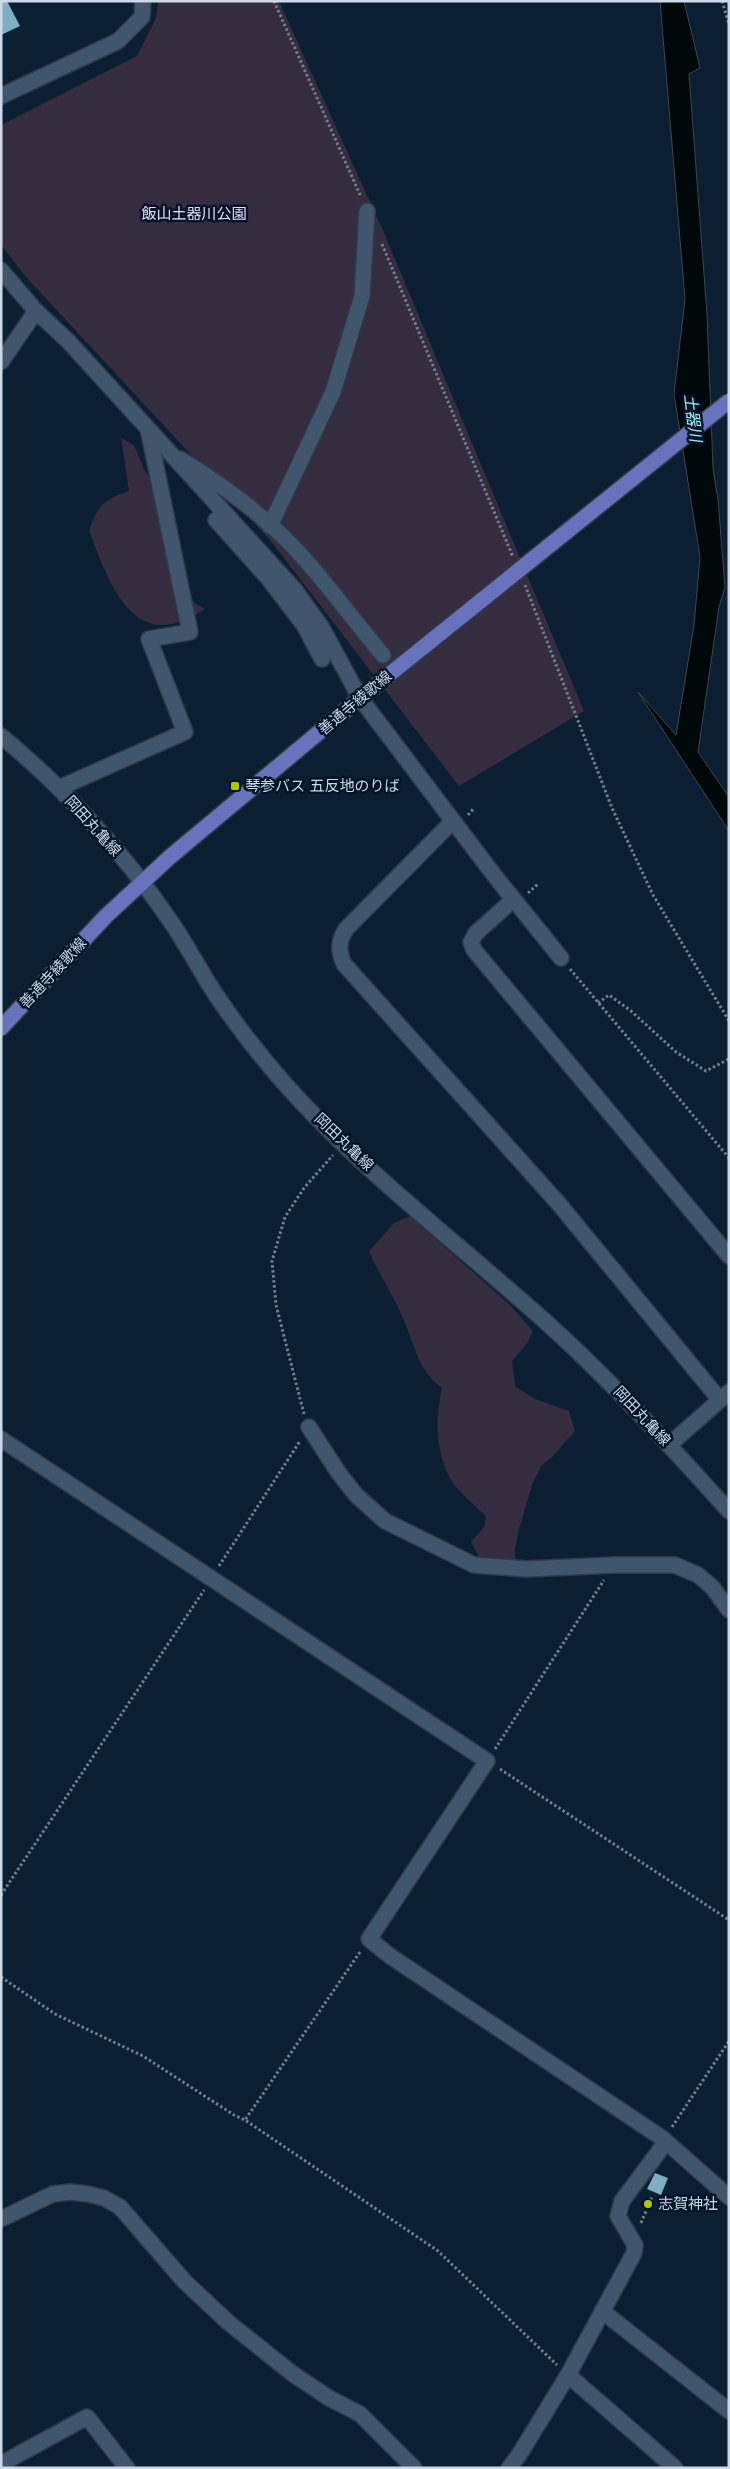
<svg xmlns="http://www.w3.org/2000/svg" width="730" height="2469" font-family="Jost,'Noto Sans JP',sans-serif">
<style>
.green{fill:#362c3f}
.water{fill:#000809;stroke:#3e474c}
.building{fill:#7fadc1}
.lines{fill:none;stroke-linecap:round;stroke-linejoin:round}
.street-casing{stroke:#31394a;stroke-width:18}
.secondary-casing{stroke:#31394a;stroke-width:18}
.primary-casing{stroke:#31394a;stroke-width:18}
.path{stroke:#707f90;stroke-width:3;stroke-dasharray:2.5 2.5;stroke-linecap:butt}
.street{stroke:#41556c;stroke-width:15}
.secondary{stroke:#41556c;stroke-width:15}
.primary{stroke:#6972bc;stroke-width:15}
.primary-bridge-casing{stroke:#31394a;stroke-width:18;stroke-linecap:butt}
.primary-bridge{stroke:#6972bc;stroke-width:15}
.poi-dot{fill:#b1c500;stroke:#041428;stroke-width:2}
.labels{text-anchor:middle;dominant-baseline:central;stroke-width:5;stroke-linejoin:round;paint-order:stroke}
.park-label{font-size:15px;fill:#ecdafe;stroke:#041428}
.street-label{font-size:15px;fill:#cdd9e7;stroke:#041428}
.poi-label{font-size:15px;fill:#cdd9e7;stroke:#041428;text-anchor:start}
.water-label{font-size:16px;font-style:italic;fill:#9af4f8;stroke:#041428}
</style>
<rect width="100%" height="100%" fill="#0c1e32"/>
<g class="green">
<path d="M158 1H279L385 235 584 711 459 786 270 540 26 277 1 245V125L137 56 156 18Z"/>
<path d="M121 438 134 445 145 471 154 484 181 595 205 609C192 616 179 625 163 625 121 626 102 563 89 531 97 506 104 499 129 491Z"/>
<path d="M410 1216 510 1305 533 1331 528 1342 512 1361 515 1386 535 1399 569 1411 575 1431 552 1457 542 1465 533 1482 519 1529 515 1549 516 1568 483 1564 471 1542 484 1527 486 1517C476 1506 462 1495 453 1483 435 1456 435 1418 442 1388 419 1370 416 1351 406 1325 396 1299 380 1277 369 1251L394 1223Z"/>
</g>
<path class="water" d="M660 1H684L700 68 689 74 707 314 713 468 718 500 725 587 719 607 698 752 729 797V831L638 692 676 735 694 625 700 557 674 394 685 299Z"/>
<g class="building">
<path d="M1 1H7L20 26 1 35Z"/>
<path d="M655 2173 668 2178 661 2195 647 2189Z"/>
</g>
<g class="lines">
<defs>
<g id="street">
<path d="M1 96 118 41 142 17 143 1"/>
<path d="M1 270 36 311 1 362"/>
<path d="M36 311 69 342 295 590 322 628 360 698 494 875 561 958"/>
<path d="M180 459C220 483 269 519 300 554 329 586 355 622 383 655"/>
<path d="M216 520 268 578 304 625 322 659"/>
<path d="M270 526 333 392 362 296 367 211"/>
<path d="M59 788 185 732 149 639 190 632 149 433"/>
<path d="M453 821 346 929C338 942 338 950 344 964L559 1204 720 1400"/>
<path d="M513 900 476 933 471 942 474 950 729 1256"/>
<path d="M309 1427 338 1472 356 1495 385 1521 474 1565 526 1569 614 1565H675L698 1575 712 1587 729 1610"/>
<path d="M1 1439 487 1761 369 1939 390 1956 662 2138 729 2197"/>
<path d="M669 1445 729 1392"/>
<path d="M1 2219 53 2194 70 2192 88 2194 104 2198 120 2207 185 2282 229 2323 293 2374 329 2398 360 2414 414 2468"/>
<path d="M602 2311 729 2411"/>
<path d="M568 2375 675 2468"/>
<path d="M1 2464 87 2417 127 2468"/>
<path d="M509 2468 519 2455 568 2375 634 2253 635 2245 618 2216 622 2201 666 2142"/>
</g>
<path id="secondary" d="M1 736C64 788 125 854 171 922 187 945 200 971 216 995 237 1026 260 1056 285 1084 356 1164 441 1230 522 1301 597 1365 663 1438 729 1511"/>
<path id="primary" d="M1 1028 106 916 171 856 360 698"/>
</defs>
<use href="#street" class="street-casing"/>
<use href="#secondary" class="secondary-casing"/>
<use href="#primary" class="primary-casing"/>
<g class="path">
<path d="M274 1 361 197"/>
<path d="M722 1 729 24"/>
<path d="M382 244 513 557"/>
<path d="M525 585 612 808 653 895 729 1021"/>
<path d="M468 815 474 808"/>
<path d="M528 893 539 883"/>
<path d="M570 969 729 1158"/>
<path d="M598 1003 609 995 631 1011 676 1052 706 1071 729 1059"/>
<path d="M304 1414 276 1305 272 1261 285 1217 304 1188 333 1155"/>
<path d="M219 1566 300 1441"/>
<path d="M495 1749 604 1580"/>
<path d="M500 1769 729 1920"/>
<path d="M1 1895 204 1590"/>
<path d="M360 1952 245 2120 438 2251 557 2365"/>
<path d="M1 1977 55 2014 143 2056 234 2115 245 2120"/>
<path d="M672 2127 729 2041"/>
<path d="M641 2223 652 2197"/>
</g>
<use href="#street" class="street"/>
<use href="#secondary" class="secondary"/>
<use href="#primary" class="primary"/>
<defs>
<path id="primary-bridge" d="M360 698 729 401"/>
</defs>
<use href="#primary-bridge" class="primary-bridge-casing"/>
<use href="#primary-bridge" class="primary-bridge"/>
</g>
<g class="poi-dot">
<rect x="230" y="781" width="10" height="10" rx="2.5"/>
<circle cx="648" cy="2204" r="5"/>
</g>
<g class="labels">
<g class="park-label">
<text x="194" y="214">飯山土器川公園</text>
</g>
<g class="street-label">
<text transform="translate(355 703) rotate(-40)">善通寺綾歌線</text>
<text transform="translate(93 826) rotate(48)">岡田丸亀線</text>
<text transform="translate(53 973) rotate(-47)">善通寺綾歌線</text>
<text transform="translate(344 1142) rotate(44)">岡田丸亀線</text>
<text transform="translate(642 1416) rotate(47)">岡田丸亀線</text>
</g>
<g class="poi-label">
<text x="245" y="786">琴参バス 五反地のりば</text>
<text x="658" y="2204">志賀神社</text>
</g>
<g class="water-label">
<text transform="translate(693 418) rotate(83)">土器川</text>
</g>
</g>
<rect width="730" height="2469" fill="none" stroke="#cdd9e7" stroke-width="5"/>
</svg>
